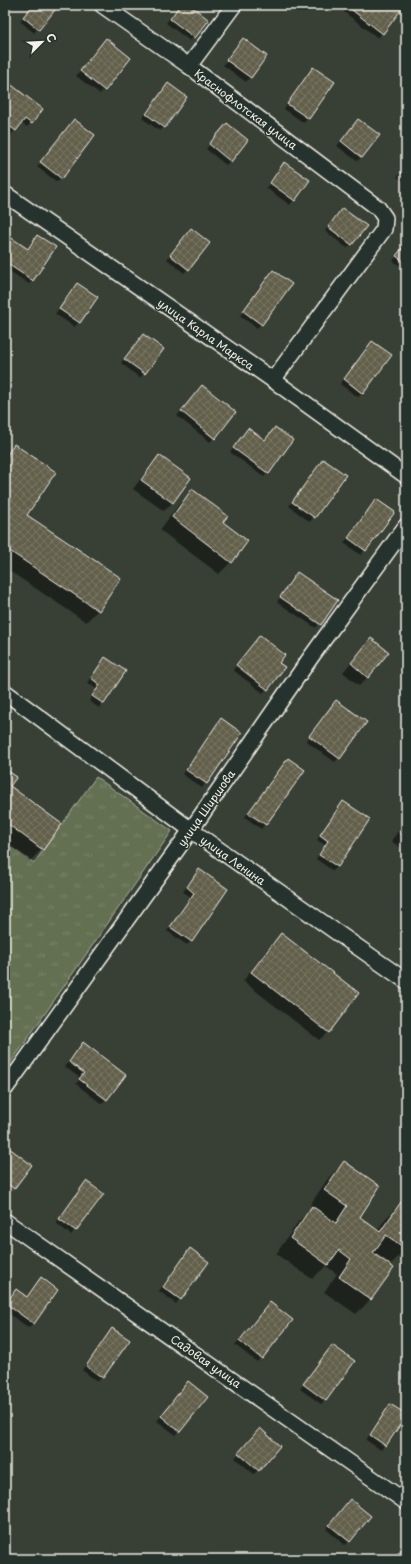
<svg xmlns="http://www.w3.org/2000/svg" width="411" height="1564" font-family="'Playpen Sans',sans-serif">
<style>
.park{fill:url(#park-tufts);stroke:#acb09c}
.shadow{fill:#0007}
.building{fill:url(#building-cross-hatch);stroke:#f4f1e8}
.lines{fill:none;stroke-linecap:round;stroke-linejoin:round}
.street-casing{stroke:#f4f1e8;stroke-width:18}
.street{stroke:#26332d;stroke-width:15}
.labels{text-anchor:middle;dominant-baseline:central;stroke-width:3;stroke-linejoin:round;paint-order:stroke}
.street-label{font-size:11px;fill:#f4f1e8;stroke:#26332d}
</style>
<defs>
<pattern id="park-tufts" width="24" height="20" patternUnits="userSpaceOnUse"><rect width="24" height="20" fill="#637051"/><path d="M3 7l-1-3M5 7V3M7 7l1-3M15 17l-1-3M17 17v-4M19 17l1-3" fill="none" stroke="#7a856a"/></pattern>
<pattern id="building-cross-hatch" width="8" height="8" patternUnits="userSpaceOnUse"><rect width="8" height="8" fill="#625f4b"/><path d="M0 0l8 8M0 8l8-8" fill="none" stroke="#797665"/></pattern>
</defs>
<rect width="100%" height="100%" fill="#384036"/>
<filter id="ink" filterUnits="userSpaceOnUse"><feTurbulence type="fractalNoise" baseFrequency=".025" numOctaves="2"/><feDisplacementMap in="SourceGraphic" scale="8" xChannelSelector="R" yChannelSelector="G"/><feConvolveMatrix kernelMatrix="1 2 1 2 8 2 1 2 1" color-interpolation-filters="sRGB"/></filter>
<g filter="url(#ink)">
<path class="park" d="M96 777 172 831 5 1071V843L34 863Z"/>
<g class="shadow">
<path d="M33 5H57L34 33 20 21Z"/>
<path d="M180 5H188L207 20 190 41 166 23Z"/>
<path d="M349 5H399L402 8 378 38 344 12Z"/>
<path d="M106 39 130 58 100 94 76 76Z"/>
<path d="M243 39 266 56 246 82 223 65Z"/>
<path d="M313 68 333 82 304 123 284 109Z"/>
<path d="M5 81 31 123 27 127 21 123 11 135 5 130Z"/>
<path d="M168 84 164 127 160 131 142 118Z"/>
<path d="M358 120 362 157 357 161 337 146Z"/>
<path d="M70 124 61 178 57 182 37 167Z"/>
<path d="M223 128 230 161 226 165 206 149Z"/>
<path d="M285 163 309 180 290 205 266 188Z"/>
<path d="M406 166V184L397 177Z"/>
<path d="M338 213 352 244 347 248 325 231Z"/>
<path d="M187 233 188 269 184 273 167 259Z"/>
<path d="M37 236 33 280 29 284 5 268V238L27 250Z"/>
<path d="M406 243V270L393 261Z"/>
<path d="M273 272 261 324 257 328 240 316Z"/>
<path d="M77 284 96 297 75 327 55 314Z"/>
<path d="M139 339 163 349 140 378 121 363Z"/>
<path d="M372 342 363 393 358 397 340 384Z"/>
<path d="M198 390 214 438 210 442 177 416Z"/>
<path d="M275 428 268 473 264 477 230 452 248 429 264 441Z"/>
<path d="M14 445 26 516 98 610 86 622 5 568V454Z"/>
<path d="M159 456 190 478 172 503 164 511 133 489 151 465Z"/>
<path d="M323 460 345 476 310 522 289 506Z"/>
<path d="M193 491 221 523 231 562 219 574 160 530 180 503Z"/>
<path d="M376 500 393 512 361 555 344 543Z"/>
<path d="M293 578 336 600 316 628 277 602Z"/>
<path d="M260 636 278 663 267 689 263 693 233 670Z"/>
<path d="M371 639 368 677 359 686 343 672Z"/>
<path d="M105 659 124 672 99 708 89 701 97 689 87 683Z"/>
<path d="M336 701 339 758 335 762 306 741Z"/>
<path d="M221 720 240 733 202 788 182 774Z"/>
<path d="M288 759 265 824 261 829 245 817Z"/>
<path d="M5 770 9 786 42 849 30 861 5 843Z"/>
<path d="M343 802 337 866 333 871 316 859 325 845 317 840Z"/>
<path d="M406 820V851L391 841Z"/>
<path d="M199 870 191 941 187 945 167 931 191 897 183 892Z"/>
<path d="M281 934 328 1032 319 1040 243 981 272 943Z"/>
<path d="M79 1048 125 1076 102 1104 76 1084 80 1078 65 1067Z"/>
<path d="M5 1146 30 1165 9 1192 5 1190Z"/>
<path d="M344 1163 358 1218 377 1231 386 1218 401 1203 406 1207V1249L391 1264 373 1252 372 1254 371 1299 356 1314 324 1292 337 1274 326 1266 312 1279 276 1254 298 1222 313 1207 310 1205 329 1177Z"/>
<path d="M82 1187 102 1194 71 1235 56 1223Z"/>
<path d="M186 1254 207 1262 176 1304 159 1291Z"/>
<path d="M41 1279 57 1290 29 1328 5 1311V1305L16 1291 26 1298Z"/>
<path d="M266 1307 292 1321 257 1362 235 1345Z"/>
<path d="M112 1329 128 1340 98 1382 82 1370Z"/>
<path d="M332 1346 325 1400 321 1404 300 1389Z"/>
<path d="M184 1387 180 1431 176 1435 157 1421Z"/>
<path d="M390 1405 405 1415 381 1450 366 1440Z"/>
<path d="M256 1434 258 1470 254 1474 235 1458Z"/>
<path d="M346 1504 350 1541 345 1545 326 1529Z"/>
</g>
<g class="building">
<path d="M33 5H59L39 30 23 17Z"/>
<path d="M180 5H190L209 20 195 38 170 19Z"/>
<path d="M349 5H400L403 7 383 34 348 7Z"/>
<path d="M106 38 131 58 105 91 80 71Z"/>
<path d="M243 38 267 56 251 78 226 60Z"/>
<path d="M313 67 335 82 309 119 287 104Z"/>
<path d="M5 80 43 109 32 124 25 119 16 131 8 125 5 129Z"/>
<path d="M168 83 187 97 165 128 146 114Z"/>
<path d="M74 119 95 135 62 179 40 162Z"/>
<path d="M358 119 380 135 362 158 341 141Z"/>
<path d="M227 123 248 140 231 162 209 144Z"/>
<path d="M284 162 310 180 295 201 270 183Z"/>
<path d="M406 166V177L401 173Z"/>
<path d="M342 208 367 226 352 245 328 227Z"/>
<path d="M191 228 210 243 189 270 170 255Z"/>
<path d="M7 235 28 249 37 235 56 247 33 281 5 262V238Z"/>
<path d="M406 243V263L396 256Z"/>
<path d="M273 270 292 284 262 325 243 311Z"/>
<path d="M77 283 98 297 80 323 59 309Z"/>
<path d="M143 334 164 349 145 374 124 359Z"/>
<path d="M372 341 392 355 363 394 344 379Z"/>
<path d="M202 385 236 412 215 439 181 411Z"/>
<path d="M275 427 293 440 269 474 233 448 248 428 265 440Z"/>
<path d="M14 444 56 472 27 515 121 578 99 611 5 548V458Z"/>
<path d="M159 455 191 478 173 503 141 480Z"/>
<path d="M323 459 346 475 315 518 292 502Z"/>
<path d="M192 489 228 516 223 522 248 541 232 563 172 517Z"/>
<path d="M376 499 395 512 366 551 348 538Z"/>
<path d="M297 572 338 600 321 625 280 597Z"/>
<path d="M260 635 285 655 279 663 285 667 268 690 236 665Z"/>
<path d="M371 638 389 652 368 678 351 663Z"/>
<path d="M105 657 126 671 104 704 92 696 100 685 91 678Z"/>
<path d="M336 700 367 722 340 759 309 736Z"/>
<path d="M221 718 242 733 207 784 186 770Z"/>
<path d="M288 758 305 770 266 825 248 813Z"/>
<path d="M5 769 17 777 10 786 62 824 43 850 5 822Z"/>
<path d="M343 801 370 819 338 867 319 855 328 841 320 835Z"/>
<path d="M406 822V837L399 832Z"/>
<path d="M199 869 228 889 192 942 170 927 194 893 187 887Z"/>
<path d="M281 933 359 993 329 1033 251 972Z"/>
<path d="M83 1042 126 1075 107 1100 79 1079 84 1073 69 1062Z"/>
<path d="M5 1145 32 1165 14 1189 5 1182Z"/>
<path d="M344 1161 380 1186 360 1217 380 1232 401 1202 406 1205V1249L386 1235 373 1253 394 1268 371 1300 339 1277 351 1259 339 1250 328 1265 290 1238 312 1206 336 1223 347 1206 324 1190Z"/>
<path d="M86 1181 104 1194 76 1231 59 1219Z"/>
<path d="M190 1248 209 1262 181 1300 163 1287Z"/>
<path d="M41 1277 58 1290 34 1324 6 1304 16 1289 27 1297Z"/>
<path d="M270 1302 293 1320 262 1359 239 1341Z"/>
<path d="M112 1328 130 1340 103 1378 86 1366Z"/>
<path d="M332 1345 355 1361 326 1401 303 1384Z"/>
<path d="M188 1381 208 1397 180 1432 161 1416Z"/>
<path d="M390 1404 406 1414V1416L386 1446 370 1435Z"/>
<path d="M260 1428 280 1446 259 1471 238 1453Z"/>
<path d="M350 1499 371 1516 350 1542 329 1525Z"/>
<path d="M406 1543V1559H394Z"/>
</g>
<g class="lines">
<defs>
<g id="street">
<path d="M102 5 189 66 378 208 385 218 384 229 273 380"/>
<path d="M189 66 234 5"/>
<path d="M5 194 273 380 406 476"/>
<path d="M5 692 191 830 406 981"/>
<path d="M5 1089 191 830 311 657 406 526"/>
<path d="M5 1221 406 1502"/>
</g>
</defs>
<use href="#street" class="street-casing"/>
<use href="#street" class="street"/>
</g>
</g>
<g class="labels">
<g class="street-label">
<text transform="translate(246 109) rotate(37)">Краснофлотская улица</text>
<text transform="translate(206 334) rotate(35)">улица Карла Маркса</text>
<text transform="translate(206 808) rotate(-55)">улица Ширшова</text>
<text transform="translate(233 860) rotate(35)">улица Ленина</text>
<text transform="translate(206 1361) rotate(35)">Садовая улица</text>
</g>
</g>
<rect width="411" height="1564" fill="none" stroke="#26332d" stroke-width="20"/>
<rect x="10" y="10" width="391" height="1544" fill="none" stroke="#f4f1e8" stroke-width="1.5" filter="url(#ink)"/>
<g transform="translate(42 42) rotate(66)" stroke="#26332d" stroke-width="3" paint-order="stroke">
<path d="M0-3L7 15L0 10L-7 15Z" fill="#f4f1e8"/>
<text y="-6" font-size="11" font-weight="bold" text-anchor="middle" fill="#f4f1e8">С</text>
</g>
</svg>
